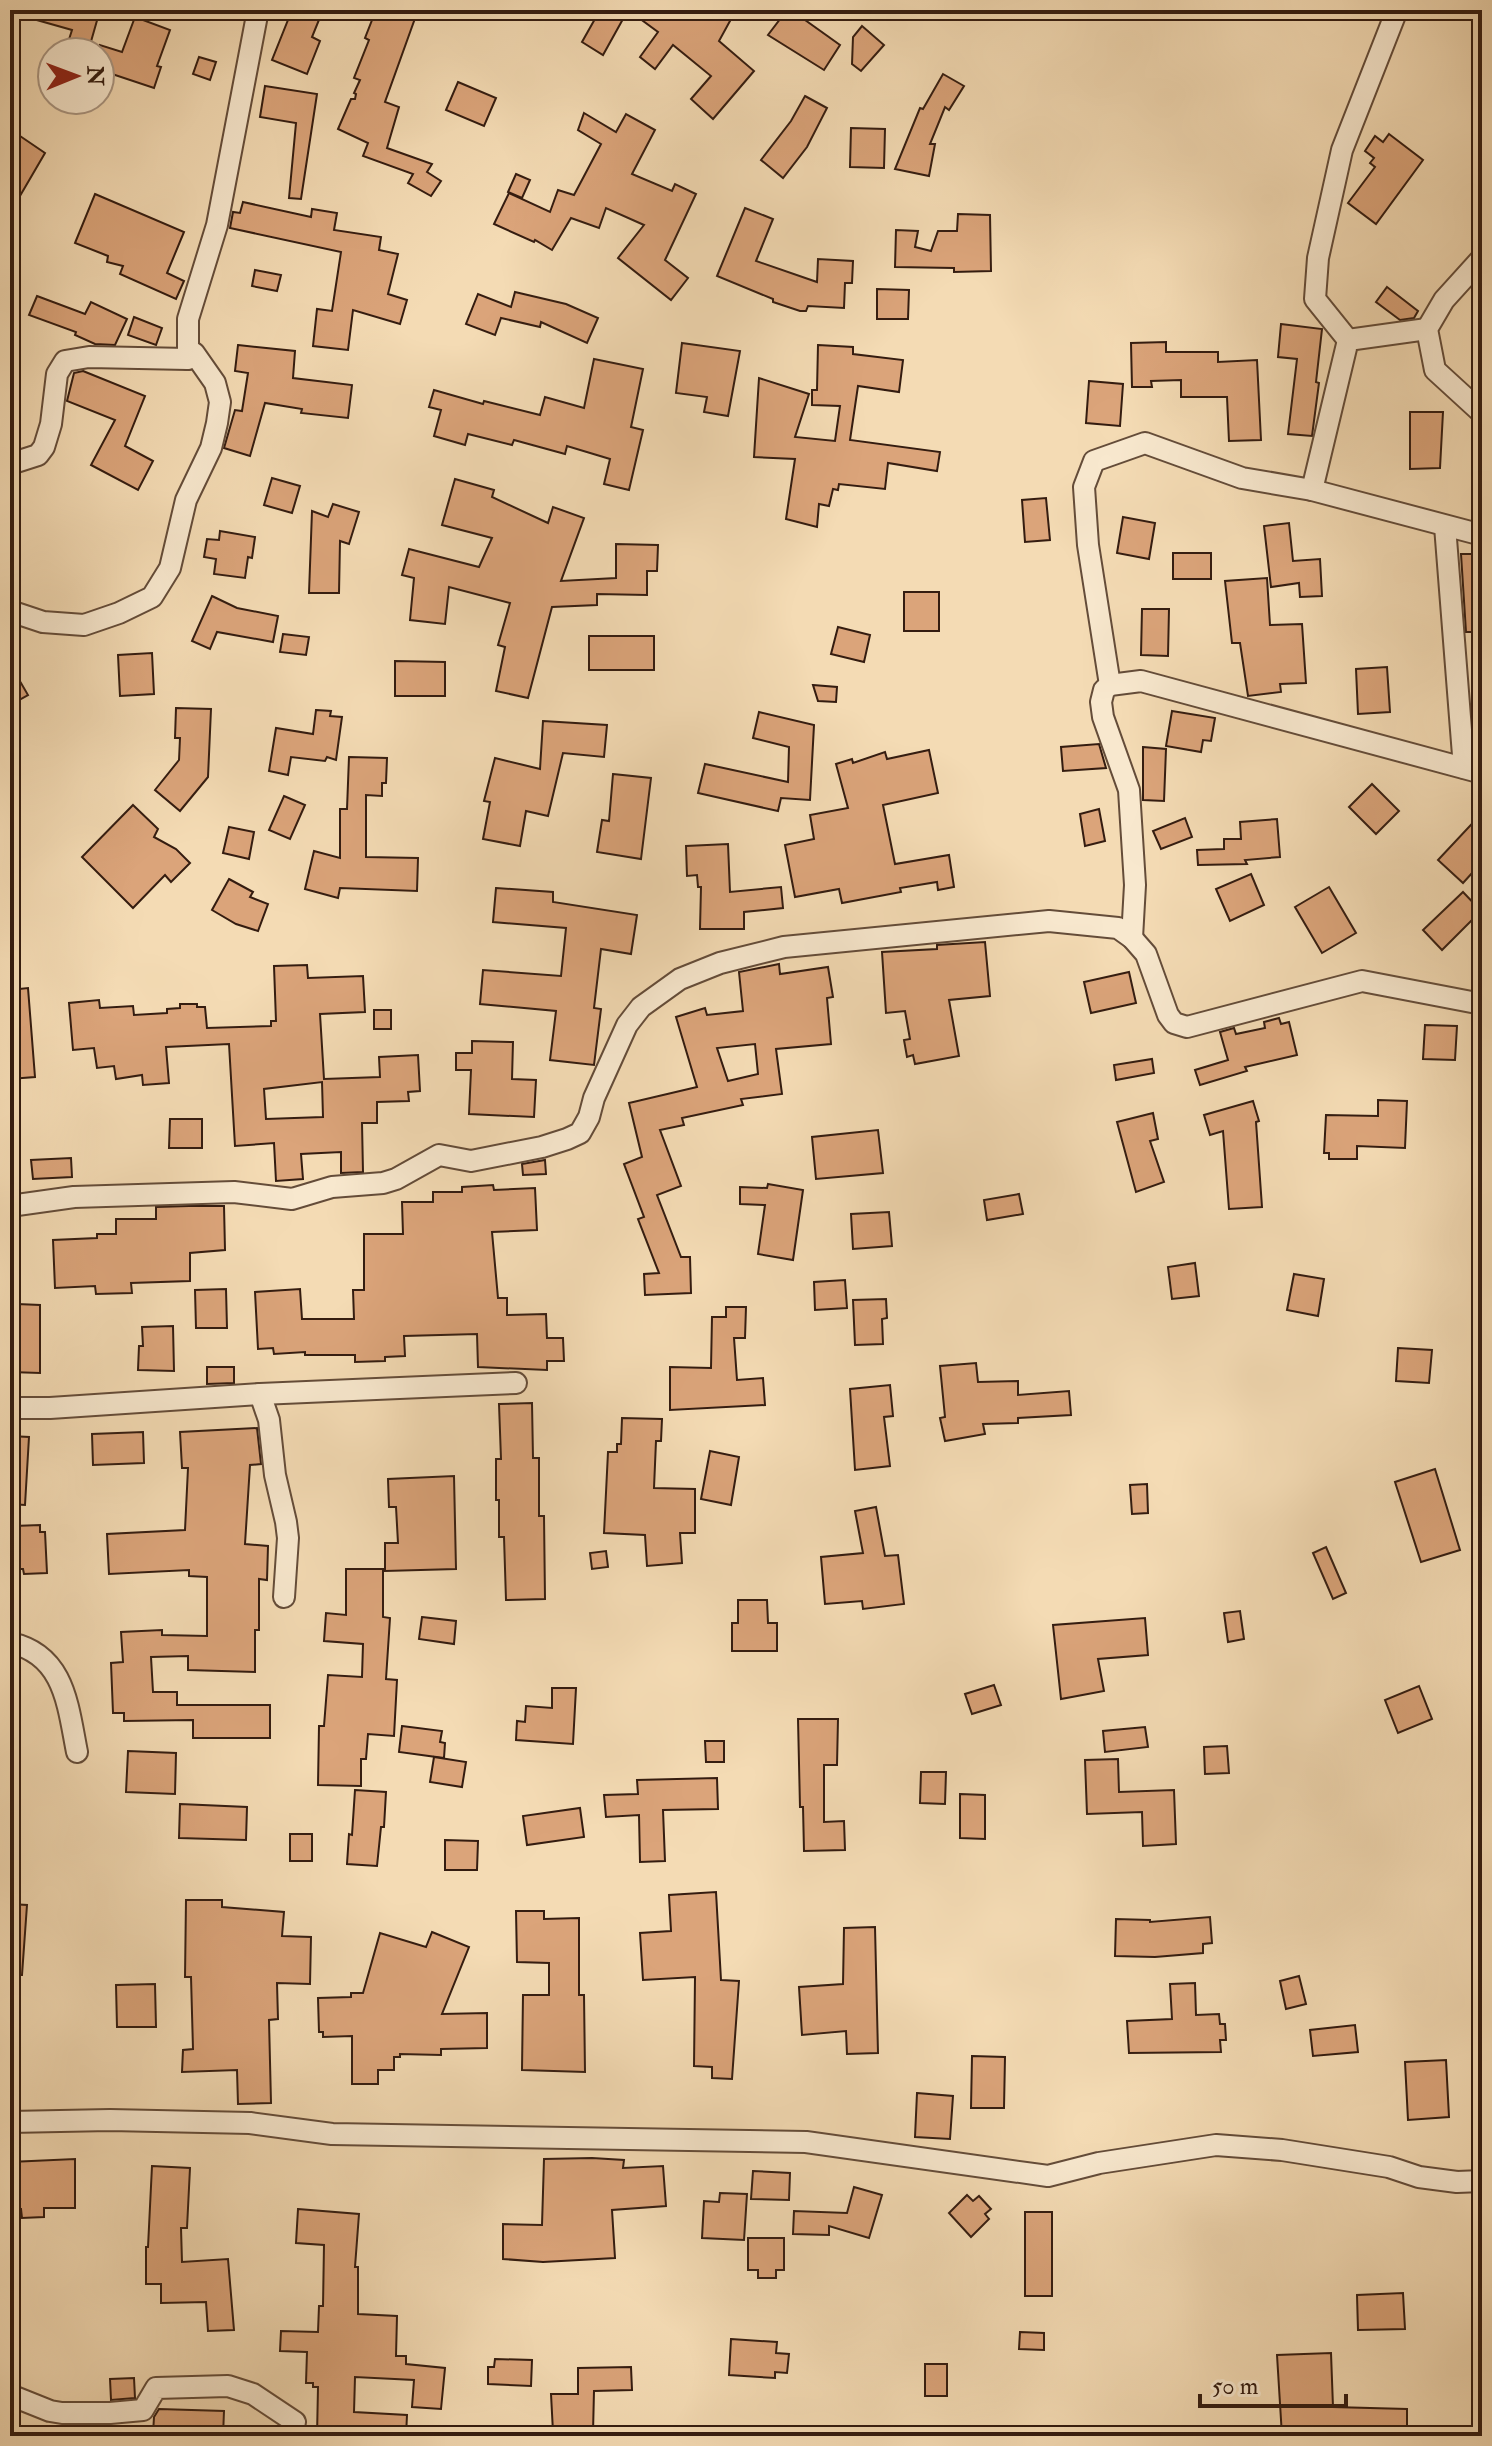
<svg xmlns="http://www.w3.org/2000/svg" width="1492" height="2446" font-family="'IM FELL Double Pica',serif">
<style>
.building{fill:#dba47a;stroke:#341c10;stroke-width:2;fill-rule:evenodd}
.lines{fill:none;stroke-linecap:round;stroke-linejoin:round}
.street-casing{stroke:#644c39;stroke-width:24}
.street{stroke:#f8e8ce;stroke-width:20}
</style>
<rect width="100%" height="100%" fill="#f4dbb4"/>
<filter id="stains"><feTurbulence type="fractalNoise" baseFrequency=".0025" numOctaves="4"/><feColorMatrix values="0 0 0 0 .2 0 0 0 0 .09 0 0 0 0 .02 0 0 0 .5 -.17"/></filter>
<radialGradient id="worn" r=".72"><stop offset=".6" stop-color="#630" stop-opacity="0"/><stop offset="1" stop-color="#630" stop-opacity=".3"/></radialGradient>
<g class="building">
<path d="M20 10H100L88 52H65L72 30 19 15Z"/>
<path d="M292 10H323L312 37 320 41 307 74 272 60Z"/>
<path d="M376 10H418L385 102 399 107 387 148 432 164 427 172 441 181 431 196 408 183 413 174 363 156 368 143 338 129 351 99H355L356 94 354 93 360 80 354 78 369 40 365 38Z"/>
<path d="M600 10H736L719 41 754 71 713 119 691 99 711 76 673 45 655 69 640 57 658 32 628 10 603 55 582 42Z"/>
<path d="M787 10H791L840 45 824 70 768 35Z"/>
<path d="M135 17 170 30 157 66 161 67 154 88 100 70V45L122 52Z"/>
<path d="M862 26 884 45 861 71 852 64 853 37Z"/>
<path d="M199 57 216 62 210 80 193 74Z"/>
<path d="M943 74 964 86 949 110 945 107 930 144H935L929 176 895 169 920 108 923 109Z"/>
<path d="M458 82 496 98 484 126 446 110Z"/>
<path d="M265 86 317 94 301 199 289 198 296 123 260 117Z"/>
<path d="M805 96 827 108 807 147 783 178 761 160 791 121Z"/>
<path d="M584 113 616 132 626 114 655 130 632 174 672 191 675 184 696 194 665 260 688 278 671 300 618 258 644 225 606 208 599 228 571 218 552 250 535 240 534 242 494 224 509 193 550 212 558 190 574 195 601 144 578 130Z"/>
<path d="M851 128 885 129 884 168 850 167Z"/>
<path d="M1389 134 1423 160 1376 224 1348 203 1375 167 1370 163 1374 158 1365 151 1375 136 1383 142Z"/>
<path d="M20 136 45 153 10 213V152Z"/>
<path d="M516 174 530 180 522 198 508 192Z"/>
<path d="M95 194 184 232 167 273 184 281 176 299 120 274 123 266 107 262 108 256 75 243Z"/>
<path d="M243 202 311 217 312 209 337 213 334 230 381 237 379 250 398 254 388 294 407 300 400 324 353 310 348 350 313 346 317 309 332 311 341 252 230 228 233 212 240 213Z"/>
<path d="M745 208 773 219 756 261 817 282 818 259 853 261 852 283H845L844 308 808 306 806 311H800L773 302V299L717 276Z"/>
<path d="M958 214 990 215 991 271 954 272V268L895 267 896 230 918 231 915 247 931 251 938 231H957Z"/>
<path d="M255 270 281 275 277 291 252 286Z"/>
<path d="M1387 287 1418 311 1414 318 1400 320 1376 302Z"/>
<path d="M877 289 909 290 908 319H877Z"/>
<path d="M515 292 566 304 598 318 587 343 541 322 540 327 501 318 495 335 466 324 478 294 511 307Z"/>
<path d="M37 296 85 314 91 302 127 319 115 345 95 344 75 335 76 332 29 315Z"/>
<path d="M134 317 162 328 156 345 128 335Z"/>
<path d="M1281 324 1322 329 1316 382 1319 383 1312 436 1288 434 1297 359 1278 357Z"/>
<path d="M1166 342V352H1218V362L1257 360 1261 440 1229 441 1227 397H1181V380L1151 381 1152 387H1132L1131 343Z"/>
<path d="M682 343 740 351 728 416 704 412 707 397 676 393Z"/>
<path d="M238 345 295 351 293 378 352 385 348 418 301 413 302 409 265 403 250 456 224 448 235 410 242 411 248 373 235 371Z"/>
<path d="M818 345 853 347V354L903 360 899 392 858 386 850 440 940 452 937 471 888 463 885 489 839 484 838 490 833 489 829 506 819 504 817 527 786 519 795 459 754 457 759 378 809 394 795 437 835 441 840 406 812 405V390H817Z"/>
<path d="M594 359 643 369 631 427 643 430 629 490 604 484 610 459 567 446 565 454 514 440 512 445 468 434 465 445 434 436 441 410 429 407 434 390 483 404 484 401 540 415 545 397 584 408Z"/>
<path d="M83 371 145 396 125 446 153 461 138 490 91 465 115 420 67 401 74 373Z"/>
<path d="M1089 381 1123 384 1120 426 1086 423Z"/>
<path d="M1410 412H1443L1440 468 1410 469Z"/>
<path d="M272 478 300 486 292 513 264 505Z"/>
<path d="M455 479 494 490 492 497 548 523 553 507 584 518 561 581 616 578V544L658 545 657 571H647V595L597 594V605L552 607 528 698 496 691 505 647 498 645 510 603 449 587 445 624 410 620 414 578 402 575 409 549 479 567 492 538 442 525Z"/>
<path d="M1046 498 1050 540 1025 542 1022 500Z"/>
<path d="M333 504 359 512 349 544 340 541 339 593H309L312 511 328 517Z"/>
<path d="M1123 517 1155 523 1149 559 1117 553Z"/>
<path d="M1289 523 1293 561 1320 559 1322 596 1300 597 1299 583 1271 587 1264 526Z"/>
<path d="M220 531 255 537 252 558 248 557 245 578 214 574 216 559 204 557 207 539 219 540Z"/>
<rect x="1173" y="553" width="38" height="26"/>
<path d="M1461 554H1482V632H1466Z"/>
<path d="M1267 578 1270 625 1302 624 1306 683 1280 684 1281 692 1248 696 1240 643H1232L1225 581Z"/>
<rect x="904" y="592" width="35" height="39"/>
<path d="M212 596 237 608 278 616 273 642 217 632 210 649 192 641Z"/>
<path d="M1142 609H1169L1168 656 1141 655Z"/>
<path d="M838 627 870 635 864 662 831 654Z"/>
<path d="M283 634 309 637 306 655 280 652Z"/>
<rect x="589" y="636" width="65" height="34"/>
<path d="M152 653 154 694 120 696 118 655Z"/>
<path d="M395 661 445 662V696H395Z"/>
<path d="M10 664 28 695 10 705Z"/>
<path d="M1387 667 1390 712 1358 714 1356 669Z"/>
<path d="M813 685 837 687 836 702 818 701Z"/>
<path d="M176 708 211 709 208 777 180 811 155 790 179 760 180 738H175Z"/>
<path d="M316 710 331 711 330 716 342 717 336 760 327 757 325 761 291 757 288 775 269 771 276 728 313 734Z"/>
<path d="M1172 711 1215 718 1211 741 1203 740 1201 752 1166 746Z"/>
<path d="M759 712 814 725 810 800 781 798 778 811 698 793 705 764 788 782 789 747 753 738Z"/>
<path d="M543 721 607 725 604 757 563 753 548 816 526 811 520 846 483 839 490 802 484 801 495 758 540 769Z"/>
<path d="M1099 744 1106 768 1063 771 1061 747Z"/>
<path d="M1143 747 1166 749 1164 801 1143 800Z"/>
<path d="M929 750 938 793 883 805 895 864 949 855 954 887 938 890 937 882 900 888 901 892 842 903 839 889 795 897 785 845 814 839 810 815 848 808 836 764 852 759 853 763 885 752 887 759Z"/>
<path d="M349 757 387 758 386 783H382V796L366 795V857L418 858 417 891 340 888 338 898 305 889 314 851 340 858V809H347Z"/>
<path d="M613 774 651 778 641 859 597 852 602 820 609 821Z"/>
<path d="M1372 784 1399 811 1376 834 1349 807Z"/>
<path d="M284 796 305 805 290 839 269 830Z"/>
<path d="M133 805 158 829 154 837 176 849 190 863 171 882 165 875 133 908 82 857Z"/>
<path d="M1099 809 1105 841 1085 846 1080 814Z"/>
<path d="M1482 813V862L1463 883 1438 860Z"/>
<path d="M1185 818 1192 837 1161 849 1153 831Z"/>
<path d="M1277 819 1280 857 1245 860 1247 864 1198 865 1197 850 1224 849V839H1241L1240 822Z"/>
<path d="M229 827 254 832 249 859 223 853Z"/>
<path d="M728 844 730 892 781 887 783 908 744 912V929H700L701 887H698L697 875 687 876 686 846Z"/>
<path d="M1251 874 1264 905 1230 921 1216 889Z"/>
<path d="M229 879 253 892 250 897 268 904 258 931 236 924 212 910Z"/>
<path d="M1329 887 1356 933 1322 953 1295 907Z"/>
<path d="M496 888 553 892V902L637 915 631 954 601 949 594 1008 601 1009 594 1065 550 1060 556 1011 480 1004 483 970 561 976 566 928 493 922Z"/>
<path d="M1463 892 1481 911 1442 950 1423 930Z"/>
<path d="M985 942 990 996 949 1000 959 1056 915 1064 913 1055 907 1057 904 1040 910 1039 905 1011 886 1013 882 952 937 949V945Z"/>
<path d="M779 964 780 974 828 967 833 997 827 998 831 1044 776 1049 782 1094 741 1099 743 1105 682 1118 684 1125 660 1130 681 1186 657 1195 681 1257H690L691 1293 645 1295 644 1274 659 1273 638 1219 644 1217 624 1164 642 1157 629 1103 697 1087 676 1017 705 1008 707 1015 743 1011 739 972ZM755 1044 758 1074 728 1081 717 1048Z"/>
<path d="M307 965 308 978 363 976 365 1012 320 1014 324 1079 380 1077 379 1057 418 1055 420 1091 408 1092 409 1101 377 1102V1123H362L363 1172 341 1173V1152L301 1154 303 1179 276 1181 274 1143 235 1146 229 1044 166 1047 169 1083 143 1085 142 1075 116 1079 114 1066 97 1068 94 1048 73 1050 69 1003 99 1000 100 1008 133 1006 134 1015 167 1013V1009L180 1008V1004H197V1007H205L207 1028 271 1026V1021H276L274 966ZM322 1082 323 1117 266 1119 264 1089Z"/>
<path d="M1129 972 1136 1003 1091 1013 1084 982Z"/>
<path d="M28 988 35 1077 10 1079V990Z"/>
<rect x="374" y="1010" width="17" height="19"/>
<path d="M1279 1018 1281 1024 1289 1022 1297 1055 1245 1067 1247 1071 1200 1085 1195 1070 1228 1060 1220 1032 1234 1028 1236 1034 1265 1028 1264 1022Z"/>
<path d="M1425 1025 1457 1026 1455 1060 1423 1059Z"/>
<path d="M472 1041 513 1042 512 1079 536 1080 534 1117 469 1114 471 1070H456V1053H472Z"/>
<path d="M1152 1059 1154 1073 1116 1080 1114 1065Z"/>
<path d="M1378 1100 1407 1101 1405 1148 1357 1146V1159H1329V1153H1324L1326 1115 1378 1116Z"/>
<path d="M1253 1101 1259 1121 1256 1122 1262 1207 1229 1209 1223 1131 1210 1135 1204 1115Z"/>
<path d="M1153 1113 1158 1139 1150 1141 1164 1182 1136 1192 1117 1122Z"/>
<path d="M170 1119H202V1148H169Z"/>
<path d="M878 1130 883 1173 816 1179 812 1137Z"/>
<path d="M71 1158 72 1177 33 1179 31 1160Z"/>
<path d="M545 1160 546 1174 523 1175 522 1164Z"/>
<path d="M768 1184 803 1190 793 1260 758 1254 765 1205 740 1204V1187L767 1188Z"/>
<path d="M493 1185 494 1190 535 1188 537 1230 492 1232 498 1298H507V1315L546 1314 547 1338H563L564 1361H547V1370L478 1367 477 1334 404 1336 405 1356 385 1357V1361L355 1362V1355H305V1352L274 1354 273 1348 258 1349 255 1292 300 1289 302 1319H354L353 1290H364V1234H403L402 1202H433V1192H462V1187Z"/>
<path d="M1019 1194 1023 1214 987 1220 984 1200Z"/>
<path d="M189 1206H224L225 1250 190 1253V1281L131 1283 132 1293 96 1294 95 1286 55 1288 53 1240 97 1238V1234H116V1219H156V1207Z"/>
<path d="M889 1212 892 1246 853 1249 851 1214Z"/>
<path d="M1195 1263 1199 1296 1172 1299 1168 1267Z"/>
<path d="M1294 1274 1324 1279 1318 1316 1287 1310Z"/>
<path d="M845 1280 847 1308 815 1310 814 1282Z"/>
<path d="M226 1289 227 1328H196L195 1290Z"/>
<path d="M886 1299 887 1318 882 1319 883 1344 855 1345 853 1300Z"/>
<path d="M17 1304 40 1305V1373L10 1372V1317H17Z"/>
<path d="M726 1307H746L745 1338H734L737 1380 763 1378 765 1405 670 1410V1367L711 1368 712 1317H726Z"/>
<path d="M173 1326 174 1371 138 1370 139 1346H143L142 1327Z"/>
<path d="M1398 1348 1432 1350 1429 1383 1396 1381Z"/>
<path d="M976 1363 978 1382 1018 1381V1395L1069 1391 1071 1415 1018 1418V1423L983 1424 985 1434 945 1441 940 1418 945 1417 940 1366Z"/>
<path d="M207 1367H234V1383L207 1384Z"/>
<path d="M890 1385 893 1416 884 1417 890 1466 855 1470 850 1389Z"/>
<path d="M532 1403 533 1458H539V1516H544L545 1599 506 1600 504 1537H499V1500H496V1459H501L499 1404Z"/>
<path d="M622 1418 662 1419 661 1441H656L654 1488 695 1489V1533H680L682 1563 647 1566 645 1535 604 1533 608 1452H617V1444H621Z"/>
<path d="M257 1428 261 1464 250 1465 245 1544 268 1546 267 1580 259 1579V1630H255V1672L188 1670V1656L151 1657 153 1692H177V1705H270V1738H193V1720L124 1721V1713H113L111 1663 123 1662 121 1632 162 1630V1635L207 1636V1577L189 1576V1570L109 1574 107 1534 185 1530 188 1468H182L180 1432Z"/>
<path d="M143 1432 144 1463 93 1465 92 1434Z"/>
<path d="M10 1436 29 1437 25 1505 10 1504Z"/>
<path d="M710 1451 739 1457 731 1505 701 1499Z"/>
<path d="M1435 1469 1460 1550 1421 1562 1395 1482Z"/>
<path d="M454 1476 456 1569 385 1571V1543H398L396 1507H389L388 1479Z"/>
<path d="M1147 1484 1148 1513 1132 1514 1130 1485Z"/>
<path d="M876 1507 885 1556 898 1555 904 1604 863 1609 862 1601 825 1604 821 1557 863 1553 855 1511Z"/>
<path d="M40 1525V1532H45L47 1573 24 1574 23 1569H17L14 1526Z"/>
<path d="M1326 1547 1346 1593 1333 1599 1313 1553Z"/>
<path d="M606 1551 608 1567 592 1569 590 1553Z"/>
<path d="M346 1569H383V1617L390 1618 386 1679 397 1680 394 1736 368 1734 366 1759H361V1786L318 1785 319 1726H324L328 1675 362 1677 363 1644 324 1641 326 1613 346 1615Z"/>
<path d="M738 1600H767L768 1623H777V1651H732V1623H738Z"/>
<path d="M1240 1611 1244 1639 1228 1642 1224 1613Z"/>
<path d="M422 1617 456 1621 454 1644 419 1639Z"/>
<path d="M1145 1618 1148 1655 1098 1659 1104 1691 1061 1699 1053 1625Z"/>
<path d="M994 1685 1001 1705 972 1714 965 1694Z"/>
<path d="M1419 1686 1432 1719 1398 1733 1385 1700Z"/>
<path d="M552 1688H576L573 1744 516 1740 517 1721 525 1722 526 1706 552 1708Z"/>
<path d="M798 1719H838L837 1765H824V1822L844 1821 845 1850 804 1851 803 1807H800Z"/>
<path d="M402 1726 442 1731 440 1742 445 1743 444 1758 399 1752Z"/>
<path d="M1145 1727 1148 1747 1105 1752 1103 1731Z"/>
<path d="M705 1741H724V1762H706Z"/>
<path d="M1227 1746 1229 1773 1205 1774 1204 1747Z"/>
<path d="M128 1751 176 1753 175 1794 126 1792Z"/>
<path d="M434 1757 466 1762 462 1787 430 1782Z"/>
<path d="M1118 1759 1119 1792 1174 1790 1176 1844 1143 1846 1142 1812 1087 1814 1085 1760Z"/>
<path d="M921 1772H946L945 1804 920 1803Z"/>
<path d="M717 1778 718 1809 663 1810 665 1861 640 1862 639 1815 606 1817 604 1795 638 1794 637 1780Z"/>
<path d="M355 1790 386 1792 384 1827H381L377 1866 347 1864 349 1834 352 1835Z"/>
<path d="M960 1794 985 1795V1839L960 1838Z"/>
<path d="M180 1804 247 1807 246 1840 179 1838Z"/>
<path d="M580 1808 584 1837 527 1845 523 1816Z"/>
<rect x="290" y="1834" width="22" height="27"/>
<path d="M445 1840 478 1841 477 1870H445Z"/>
<path d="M716 1892 721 1980 739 1981 732 2079 712 2078V2067L694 2066 695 1977 643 1980 640 1933 671 1931 669 1895Z"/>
<path d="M186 1900H222V1907L284 1912 282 1936 311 1937 310 1984 277 1983 278 2019 269 2020 271 2103 238 2104 237 2070 182 2072 183 2050 193 2049 191 1977H185Z"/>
<path d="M10 1904 27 1905 22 1975H10Z"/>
<path d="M516 1911H544V1919L579 1918V1995H584L585 2072 522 2070 523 1995H549V1963L517 1962Z"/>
<path d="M1210 1917 1212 1943 1203 1944V1953L1155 1957 1115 1956 1116 1919 1150 1920V1922Z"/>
<path d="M875 1927 878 2053 847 2054 846 2031 802 2035 799 1987 843 1984 844 1928Z"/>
<path d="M432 1932 469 1947 442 2014 487 2013V2048L441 2049V2055L400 2054V2057H394V2070H378V2084H352V2036L323 2037V2032H319L318 1998 351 1997V1993H363L380 1933 426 1947Z"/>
<path d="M1299 1976 1306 2004 1286 2009 1280 1981Z"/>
<path d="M1195 1983 1196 2015 1219 2014 1220 2024H1225L1226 2040H1220L1221 2052 1129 2053 1127 2021 1172 2019 1170 1984Z"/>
<path d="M155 1984 156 2027H117L116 1985Z"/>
<path d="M1355 2025 1358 2052 1313 2056 1310 2030Z"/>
<path d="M972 2056 1005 2057 1004 2108H971Z"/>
<path d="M1446 2060 1449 2117 1408 2120 1405 2062Z"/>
<path d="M917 2093 953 2096 950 2139 915 2137Z"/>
<path d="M592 2158 624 2160 623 2168 663 2166 666 2206 612 2210 615 2258 543 2262 503 2259V2224L542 2225 544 2159Z"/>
<path d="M75 2159V2208H44V2217L22 2218 21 2209H10V2162Z"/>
<path d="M152 2166 190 2168 187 2228H181L182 2262 228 2259 234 2330 208 2331 206 2302 161 2303V2284H146V2247H148Z"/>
<path d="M753 2171 790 2173 789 2200 751 2199Z"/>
<path d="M854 2187 882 2195 869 2238 829 2226V2235L793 2234 794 2211 847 2213Z"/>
<path d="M720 2193 747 2194 744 2240 702 2238 704 2201 719 2202Z"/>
<path d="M967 2195 973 2201 979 2196 991 2209 985 2214 989 2219 971 2237 949 2213Z"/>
<path d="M298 2209 359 2214 355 2267H358V2314L397 2316 396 2356H406V2364L445 2368 441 2409 412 2407 414 2380 355 2377 354 2412 407 2415 406 2436H317L318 2387H313V2383H306L307 2352 280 2351 281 2331 318 2332 319 2306H323L324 2245 296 2243Z"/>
<rect x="1025" y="2212" width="27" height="84"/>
<path d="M748 2238H784V2270H776V2278H758V2270H748Z"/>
<path d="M1403 2293 1405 2329 1358 2330 1357 2295Z"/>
<path d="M1020 2332 1044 2333V2350L1019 2349Z"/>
<path d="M731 2339 777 2342 776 2353 789 2354 787 2373 775 2372V2378L729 2375Z"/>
<path d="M1331 2353 1333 2407 1407 2409V2436H1282L1277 2355Z"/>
<path d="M495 2359 532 2360 531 2386 488 2384V2367H494Z"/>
<rect x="925" y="2364" width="22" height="32"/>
<path d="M631 2367 632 2390 594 2391 593 2433 553 2432 551 2394H578V2368Z"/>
<path d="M134 2378 135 2398 111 2400 110 2379Z"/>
<path d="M159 2409 224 2411 223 2436 153 2434 154 2417Z"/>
</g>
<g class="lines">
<defs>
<g id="street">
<path d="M1482 258 1444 300 1427 329 1435 370 1482 413"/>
<path d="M1348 340 1315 299 1318 258 1342 150 1397 10"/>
<path d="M188 359V319L217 225 258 10"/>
<path d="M10 464 38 455 44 447 51 424 57 374 65 361 89 357 188 359 194 353 215 383 220 402 217 423 211 448 186 500 170 568 152 597 119 613 84 625 43 622 10 611"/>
<path d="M1312 490 1348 340 1427 329"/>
<path d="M1445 526 1464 768"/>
<path d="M1110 685 1088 545 1084 487 1094 461 1145 443 1242 478 1312 490 1482 535"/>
<path d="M1132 938 1135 885 1129 790 1103 717 1101 702 1104 690 1110 685 1141 681 1482 773"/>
<path d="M10 1206 74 1197 234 1192 292 1199 332 1187 383 1183 396 1179 439 1155 471 1161 542 1147 567 1139 580 1133 589 1117 594 1098 627 1025 641 1007 680 979 720 963 784 947 1049 921 1118 928 1132 938 1146 954 1168 1015 1174 1023 1187 1027 1362 981 1482 1004"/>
<path d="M260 1394 269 1420 275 1475 286 1522 288 1538 284 1597"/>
<path d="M10 1408H50L260 1394 516 1383"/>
<path d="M10 1643C65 1654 68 1707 77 1752"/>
<path d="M10 2122 110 2120 250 2123 332 2134 806 2142 1048 2176 1099 2163 1216 2145 1282 2150 1389 2167 1419 2177 1457 2182 1482 2181"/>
<path d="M10 2395 50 2411 62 2413H110L143 2410 156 2388 228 2386 253 2394 295 2422"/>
</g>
</defs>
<use href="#street" class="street-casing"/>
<use href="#street" class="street"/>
</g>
<rect width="1492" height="2446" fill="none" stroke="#f4dbb4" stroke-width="40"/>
<rect x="12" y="12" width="1468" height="2422" fill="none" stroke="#341c10" stroke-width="4"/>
<rect x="20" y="20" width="1452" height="2406" fill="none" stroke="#341c10" stroke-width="2"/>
<g transform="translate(76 76) rotate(89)"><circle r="38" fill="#f8e8ce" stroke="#aa9682" stroke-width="2"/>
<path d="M0-6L14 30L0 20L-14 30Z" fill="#8f2418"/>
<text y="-12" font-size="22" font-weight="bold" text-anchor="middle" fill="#341c10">N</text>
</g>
<path d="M1200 2394v12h146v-12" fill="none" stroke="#341c10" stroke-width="4"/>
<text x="1212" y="2394" font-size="24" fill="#341c10" stroke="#f8e8ce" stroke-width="6" paint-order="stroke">50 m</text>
<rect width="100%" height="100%" filter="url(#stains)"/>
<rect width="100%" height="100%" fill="url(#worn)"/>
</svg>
